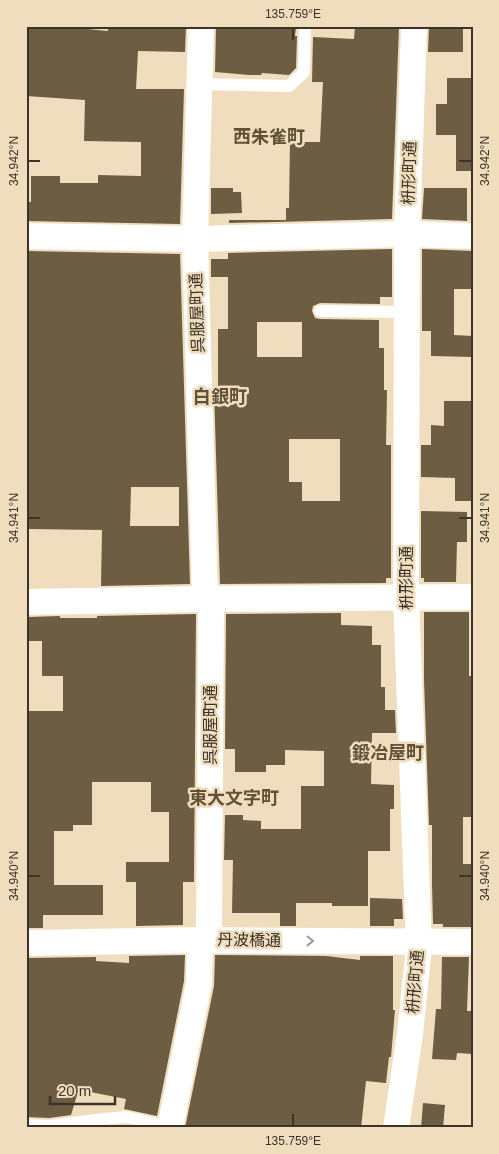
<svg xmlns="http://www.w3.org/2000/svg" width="499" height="1154" font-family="Arial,'Noto Sans JP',sans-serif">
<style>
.building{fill:#6d5d42;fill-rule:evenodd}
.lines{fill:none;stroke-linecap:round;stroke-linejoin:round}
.lane{stroke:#fff;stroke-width:12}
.street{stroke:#fff;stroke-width:26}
.oneway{stroke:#9e9a94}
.ticks{fill:none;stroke:#3c3428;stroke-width:2}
.labels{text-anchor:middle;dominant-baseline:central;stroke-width:5;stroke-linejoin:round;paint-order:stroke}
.street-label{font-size:16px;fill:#3c3428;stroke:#efddbe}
.neighbourhood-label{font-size:18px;font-weight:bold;fill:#615136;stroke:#efddbe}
.neatline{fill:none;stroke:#3c3428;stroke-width:2}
.ticks-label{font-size:12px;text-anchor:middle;fill:#3c3428}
</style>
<rect width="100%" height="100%" fill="#efddbe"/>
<g class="building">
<path d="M26 26H57L108 31V26H186L185 52 138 51 136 89H184L180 224 26 221V202H31V176H60V183H98V175L141 176V142L84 141 85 100 26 96Z"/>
<path d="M216 26H267L296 28 295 36H297L296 68 289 75 262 73 261 75H249L215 72Z"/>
<path d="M355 26H399L392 219 229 223V220H286V208H289L290 142H320L323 82H312L313 37 354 39Z"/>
<path d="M429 26H463V52H428Z"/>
<path d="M447 78H473V171H456V135H436V104H447Z"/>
<path d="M211 188H233V192H241L242 213 211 214Z"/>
<path d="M424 188H467V221L422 219Z"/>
<path d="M392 249V297H380V304L320 303 313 306 312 311 315 318 320 319 379 320V348H384V390H387L386 445H391V578H386V583L220 584 214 390H218V329H228V277H211V259H228V253ZM257 322H302V357H257ZM289 439H340V501H302V482H289Z"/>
<path d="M422 249 473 251V289H454V335L473 336V357L431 356V331H422Z"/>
<path d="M26 251 180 254 190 584 101 586 102 530 26 529ZM131 487H179V526H130Z"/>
<path d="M444 401H473V501H455V478L421 477V445H431V425L444 426Z"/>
<path d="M421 511 467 512V542H457L456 582H424V578H421Z"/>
<path d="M424 612H469V676H473V817H463V864H473V927H443V924H433L432 884V825H429L424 680Z"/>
<path d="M341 613V625L372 626V645H381V687H385V710H395L396 733H372L371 784 394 785V809H390V851H368V906H332V903H296V926H280V913H232L233 860H224L225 815H243V820L261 821V829H301V786H324V751L285 750V765H266V772H235V749H225L226 614Z"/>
<path d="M196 614 194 882H183V925L136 926V882H126V862H169V812H151V782H92V825H73V831H54V885H103V915H43V928H26V711H63V676H42V641H29V617L60 616V618H97V616Z"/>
<path d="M370 898 402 899 403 919H394V926H370Z"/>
<path d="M185 955 184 981 157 1116 124 1109 126 1099 85 1091 84 1093 78 1092 71 1115 49 1118 26 1117V958L96 957V961L129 963V956Z"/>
<path d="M215 955 326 956 360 960V956H393V1010H395L391 1057H389L386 1083 366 1081 361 1128H185L214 986Z"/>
<path d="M442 957H469L467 1011H473V1054L457 1053 456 1060 432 1059 436 1009H441Z"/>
<path d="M423 1103 445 1105 443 1128H421Z"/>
</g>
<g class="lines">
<g class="lane">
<path d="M199 84 289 86 304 72 305 26"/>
<path d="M320 311 407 312"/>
<path d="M26 1125 49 1126 104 1119 127 1117 170 1127"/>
</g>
<g class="street">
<path d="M201 26 195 239 205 599"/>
<path d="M26 236 195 239 407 234 473 236"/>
<path d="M26 602 205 599 473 597"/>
<path d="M209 940 211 600"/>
<path d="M26 943 200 940 473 942"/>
<path d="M170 1128 199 983 200 940"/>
<path d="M396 1128 410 1034 419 947 406 597 407 234 414 26"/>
</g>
</g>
<defs><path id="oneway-chevron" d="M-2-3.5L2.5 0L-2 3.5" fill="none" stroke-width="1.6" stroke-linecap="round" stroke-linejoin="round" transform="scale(1.25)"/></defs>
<use class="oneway" href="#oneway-chevron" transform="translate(310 941) rotate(1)"/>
<path class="ticks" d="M293 28V40M28 161H40M459 161H472M28 518H40M459 518H472M28 876H40M459 876H472M293 1114V1126"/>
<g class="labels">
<g class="street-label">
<text transform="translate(409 173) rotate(-88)">枡形町通</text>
<text transform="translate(197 313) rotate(-92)">呉服屋町通</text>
<text transform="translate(406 578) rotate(-90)">枡形町通</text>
<text transform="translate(210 725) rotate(-90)">呉服屋町通</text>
<text transform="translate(249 940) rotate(1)">丹波橋通</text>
<text transform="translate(415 982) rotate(-85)">枡形町通</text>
</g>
<g class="neighbourhood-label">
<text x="269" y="137">西朱雀町</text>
<text x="220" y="397">白銀町</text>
<text x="388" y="753">鍛冶屋町</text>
<text x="234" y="798">東大文字町</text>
</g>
</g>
<rect width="499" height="1154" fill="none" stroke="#efddbe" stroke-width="55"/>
<path d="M50 1096v8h65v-8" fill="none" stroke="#3c3428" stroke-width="2.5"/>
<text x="58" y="1096" font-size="15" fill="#3c3428" stroke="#efddbe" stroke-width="4" paint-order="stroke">20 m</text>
<rect x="28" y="28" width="444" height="1098" class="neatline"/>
<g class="ticks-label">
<text x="293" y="18">135.759°E</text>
<text transform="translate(14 161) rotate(-90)" y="4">34.942°N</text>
<text transform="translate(485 161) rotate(-90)" y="4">34.942°N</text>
<text transform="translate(14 518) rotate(-90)" y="4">34.941°N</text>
<text transform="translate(485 518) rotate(-90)" y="4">34.941°N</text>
<text transform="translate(14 876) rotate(-90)" y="4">34.940°N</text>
<text transform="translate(485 876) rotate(-90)" y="4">34.940°N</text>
<text x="293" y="1145">135.759°E</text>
</g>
</svg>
